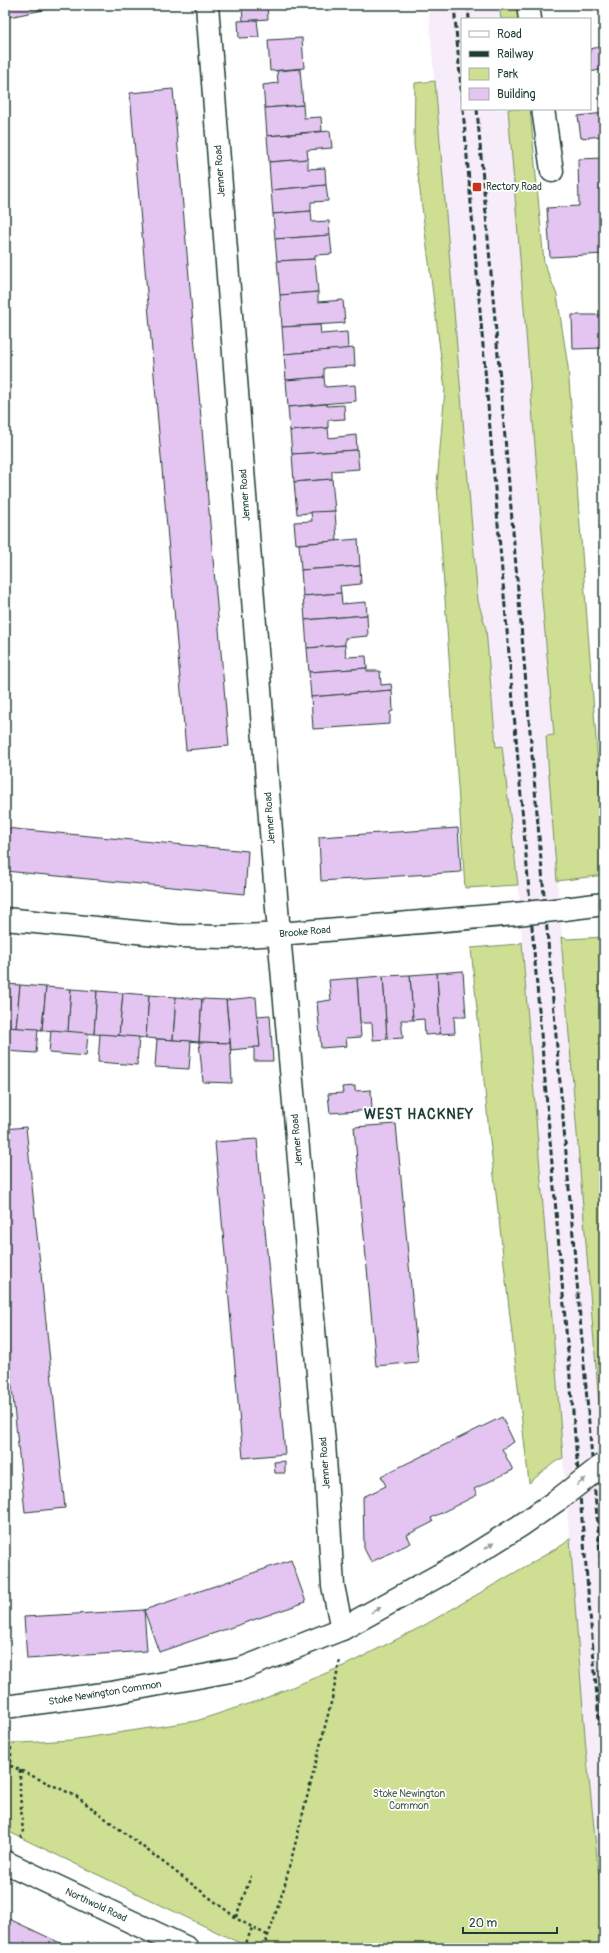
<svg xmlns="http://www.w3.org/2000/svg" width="609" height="1953" font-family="Pangolin,sans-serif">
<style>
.built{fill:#f7edfa}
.green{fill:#cedf93;stroke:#768e64}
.building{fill:#e4c4f0;stroke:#1f3d34}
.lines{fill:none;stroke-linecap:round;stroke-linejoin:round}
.street-casing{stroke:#1f3d34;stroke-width:25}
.secondary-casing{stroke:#1f3d34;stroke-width:25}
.path{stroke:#1f3d34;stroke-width:2.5;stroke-dasharray:3 3;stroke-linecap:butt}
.street{stroke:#fff;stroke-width:22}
.secondary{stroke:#fff;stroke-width:22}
.rail{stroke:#1f3d34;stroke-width:3;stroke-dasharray:6 3;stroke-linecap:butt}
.street-bridge-casing{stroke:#1f3d34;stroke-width:25;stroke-linecap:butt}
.secondary-bridge-casing{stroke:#1f3d34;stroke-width:25;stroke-linecap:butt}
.street-bridge{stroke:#fff;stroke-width:22}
.secondary-bridge{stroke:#fff;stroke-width:22}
.oneway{fill:#8f9e9a}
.poi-dot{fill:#c8321e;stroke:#fff;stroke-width:1.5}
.labels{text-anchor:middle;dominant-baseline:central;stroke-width:3.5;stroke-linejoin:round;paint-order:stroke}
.street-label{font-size:10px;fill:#1f3d34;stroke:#fff}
.poi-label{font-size:10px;fill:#1f3d34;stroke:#fff;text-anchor:start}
.park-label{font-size:10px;fill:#425d47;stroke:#fff}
.district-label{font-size:14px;font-weight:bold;letter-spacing:1px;fill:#1f3d34;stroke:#fff}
</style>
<rect width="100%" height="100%" fill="#fff"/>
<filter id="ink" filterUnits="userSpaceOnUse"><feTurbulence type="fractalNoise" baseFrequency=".025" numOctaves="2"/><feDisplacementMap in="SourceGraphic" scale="8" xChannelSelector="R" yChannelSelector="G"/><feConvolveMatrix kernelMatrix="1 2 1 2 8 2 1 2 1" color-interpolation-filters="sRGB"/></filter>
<g filter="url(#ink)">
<path class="built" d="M428 5H499L501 19H462V109H508L545 570 541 588 554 736 546 737 604 1466V1926L586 1749 516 863 502 747H496L486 629 478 601Z"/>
<g class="green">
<path d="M499 5H517L519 19H501Z"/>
<path d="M435 81 478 601 486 629 496 747 502 746 518 885 465 888 437 484 445 389 414 144 415 83Z"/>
<path d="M508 109H530L544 263 557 295 568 367 604 843V875L557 881 546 736 554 735 541 588 545 570Z"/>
<path d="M561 937 567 939 604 937V1424L601 1428Z"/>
<path d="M522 942 563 1458 555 1462 529 1483 489 1132 471 948 518 944Z"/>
<path d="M570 1538 586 1749 604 1926V1948H250L5 1830V1744L71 1740 196 1721 263 1699 346 1665 423 1626 564 1544Z"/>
</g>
<g class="building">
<path d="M7 5H37L38 11 9 17Z"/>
<path d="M37 5H64V6L38 11Z"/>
<path d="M242 5H267L268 19 243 21Z"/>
<path d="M257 20 259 37 239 38 238 21Z"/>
<path d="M302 38 304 68 270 71 268 40Z"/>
<path d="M604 46V69L590 72V49Z"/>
<path d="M300 69 303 105 265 108 263 85 278 83 277 71Z"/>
<path d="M173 89 229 746 186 750 130 93Z"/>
<path d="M303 105 304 118 321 117 322 131 267 136 265 108Z"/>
<path d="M604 113V136L581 138 578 116Z"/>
<path d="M330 131 332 148 307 150 308 159 269 162 267 136Z"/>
<path d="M604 158V254L550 257 547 208 579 206 578 159Z"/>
<path d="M308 159V169L325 168 326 185 271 190 269 162Z"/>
<path d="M326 185 328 201 311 202V211L273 214 271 190Z"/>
<path d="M311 211 312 222 329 221 330 235 275 239 273 214Z"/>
<path d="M330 235 332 254 315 255V259L277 261 275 239Z"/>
<path d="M315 259 318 292 280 295 277 261Z"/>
<path d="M318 292V302L343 300 345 323 282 327 280 295Z"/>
<path d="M572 315H604V348L573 349Z"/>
<path d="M320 325 321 334 347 332 348 349 284 354 282 327Z"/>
<path d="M354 348 355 366 324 368V377L286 380 284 354Z"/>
<path d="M324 377 325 387 355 385 356 401 288 407 286 380Z"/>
<path d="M604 385V426L600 386Z"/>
<path d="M326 404 327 406 344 405 345 419 328 420V428L290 431 288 407Z"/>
<path d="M328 428 329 438 356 435 357 450 292 454 290 431Z"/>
<path d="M357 450 359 469 332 471V479L294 482 292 454Z"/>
<path d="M332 479 335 511 297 514 294 482Z"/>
<path d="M335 511 337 541 296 544 294 522 312 521 311 512Z"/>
<path d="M358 539 360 566 301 570 299 544Z"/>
<path d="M360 566 361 584 340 586 341 593 303 596 301 570Z"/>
<path d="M341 593 342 604 366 602 367 615 305 620 303 596Z"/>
<path d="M367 615 368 636 345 638V645L307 648 305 620Z"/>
<path d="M345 645 346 657 366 656 367 668 309 672 307 648Z"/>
<path d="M367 668V671H380L381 685 391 684 392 690 311 697 309 672Z"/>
<path d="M392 690 393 711 390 712V724L313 729 311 697Z"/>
<path d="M5 828 248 851 245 894 5 871Z"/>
<path d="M458 828 461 872 321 881 319 837Z"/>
<path d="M463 971 466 1017H454L455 1033 440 1034 437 973Z"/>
<path d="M437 973 440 1034 425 1035 424 1019 413 1020 410 975Z"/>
<path d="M410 975 413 1020H401L403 1038 387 1039 383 976Z"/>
<path d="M383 976 387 1039 373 1040 372 1023H360L357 978Z"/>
<path d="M357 978 361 1037 346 1038 347 1046 321 1048 317 1002 331 1000 329 980Z"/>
<path d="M5 984 20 985 16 1028 5 1027Z"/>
<path d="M20 985 46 987 42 1030 16 1028Z"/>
<path d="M46 987 71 989 68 1032 42 1030Z"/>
<path d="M71 989 97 991 94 1034 68 1032Z"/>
<path d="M97 991 123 993 119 1036 94 1034Z"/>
<path d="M123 993 149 995 146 1038 119 1036Z"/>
<path d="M149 995 176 997 173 1040 146 1038Z"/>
<path d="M176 997 202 999 199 1042 173 1040Z"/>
<path d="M256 997 260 1047 231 1050 226 1000Z"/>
<path d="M202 999 226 1000 230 1043 199 1042Z"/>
<path d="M270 1015 273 1061H254V1047H260L257 1016Z"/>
<path d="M5 1027 38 1029 36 1053 5 1051Z"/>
<path d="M51 1030 88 1033 86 1056 49 1053Z"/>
<path d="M100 1034 139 1037 137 1065 98 1062Z"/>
<path d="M157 1039 191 1041 189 1069 155 1067Z"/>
<path d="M199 1042 230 1043 232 1083 203 1082Z"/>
<path d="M355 1086V1091L371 1090 372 1110 330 1113 328 1094 343 1093 342 1087Z"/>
<path d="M396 1124 418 1362 376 1366 354 1127Z"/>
<path d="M26 1127 65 1508 25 1512 5 1321V1129Z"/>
<path d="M257 1139 285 1454 243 1458 215 1142Z"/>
<path d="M502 1417 514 1442 502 1449 513 1470 474 1489 477 1495 431 1518 433 1522 407 1535 411 1543 371 1562 364 1548 363 1497 386 1486 381 1476Z"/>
<path d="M285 1461V1473H275L274 1462Z"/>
<path d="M291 1560 306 1602 159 1652 144 1610Z"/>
<path d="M144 1610 147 1651 27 1659 24 1617Z"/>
<path d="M5 1917 71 1948H5Z"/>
</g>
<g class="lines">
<defs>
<g id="street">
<path d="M207 5 279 934 324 1442 333 1586 342 1629"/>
<path d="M528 5 530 19"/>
<path d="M543 109 552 171"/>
<path d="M564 909 604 904"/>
<path d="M5 919 177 936 225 937 279 934 516 914"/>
</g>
<g id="secondary">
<path d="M5 1707 111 1693 241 1669 342 1629 456 1566 520 1526 559 1499"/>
<path d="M5 1862 187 1948"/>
</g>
</defs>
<use href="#street" class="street-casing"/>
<use href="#secondary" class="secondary-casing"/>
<g class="path">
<path d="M5 1737 11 1747V1766L76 1796 239 1920 269 1936"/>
<path d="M20 1770V1793L23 1833 21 1838"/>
<path d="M5 1771 11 1766"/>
<path d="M236 1917 251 1876"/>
<path d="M244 1948 252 1928"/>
<path d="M264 1948 284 1888 332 1699 340 1659"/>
</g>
<use href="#street" class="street"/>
<use href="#secondary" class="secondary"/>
<g class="rail">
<path d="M454 5 462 100"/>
<path d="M468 5 469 19"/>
<path d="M463 109 604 1780"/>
<path d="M477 109 604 1599"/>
</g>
<defs>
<path id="street-bridge" d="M516 914 564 909"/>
<path id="secondary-bridge" d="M559 1499 604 1464"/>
</defs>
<use href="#street-bridge" class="street-bridge-casing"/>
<use href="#secondary-bridge" class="secondary-bridge-casing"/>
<use href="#street-bridge" class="street-bridge"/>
<use href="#secondary-bridge" class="secondary-bridge"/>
</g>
<defs><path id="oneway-solid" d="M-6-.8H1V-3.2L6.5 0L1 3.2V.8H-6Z"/></defs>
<g class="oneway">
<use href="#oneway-solid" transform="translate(581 1482) rotate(-38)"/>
<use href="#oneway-solid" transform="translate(489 1546) rotate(-32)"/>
<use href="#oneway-solid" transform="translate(376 1610) rotate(-29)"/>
</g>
</g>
<rect class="poi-dot" x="472" y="182" width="10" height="10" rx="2"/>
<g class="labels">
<g class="street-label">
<text transform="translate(220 171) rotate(-94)">Jenner Road</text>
<text transform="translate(245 495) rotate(-94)">Jenner Road</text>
<text transform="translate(270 818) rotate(-94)">Jenner Road</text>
<text transform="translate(305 932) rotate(-5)">Brooke Road</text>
<text transform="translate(297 1140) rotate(-95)">Jenner Road</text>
<text transform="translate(325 1463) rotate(-94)">Jenner Road</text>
<text transform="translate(105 1693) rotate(-9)">Stoke Newington Common</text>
<text transform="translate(96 1905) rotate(25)">Northwold Road</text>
</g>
<g class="poi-label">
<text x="486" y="187">Rectory Road</text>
</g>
<g class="park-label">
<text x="409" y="1794">Stoke Newington<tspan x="409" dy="12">Common</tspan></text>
</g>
<g class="district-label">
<text x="419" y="1114">WEST HACKNEY</text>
</g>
</g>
<rect width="609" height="1953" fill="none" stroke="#fff" stroke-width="20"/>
<rect x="10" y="10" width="589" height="1933" fill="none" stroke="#1f3d34" stroke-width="1.5" filter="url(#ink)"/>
<rect x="461" y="18" width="130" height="92" fill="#ffffff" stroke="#a5b1ae"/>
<rect x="469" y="31" width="20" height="6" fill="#ffffff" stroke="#a5b1ae"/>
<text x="497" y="38" font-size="12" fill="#1f3d34">Road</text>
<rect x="469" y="51" width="20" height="6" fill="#1f3d34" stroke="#a5b1ae"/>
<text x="497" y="58" font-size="12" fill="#1f3d34">Railway</text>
<rect x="469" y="68" width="20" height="12" fill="#cedf93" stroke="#a5b1ae"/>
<text x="497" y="78" font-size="12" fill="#1f3d34">Park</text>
<rect x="469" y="88" width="20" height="12" fill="#e4c4f0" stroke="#a5b1ae"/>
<text x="497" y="98" font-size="12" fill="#1f3d34">Building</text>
<path d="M463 1927v6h94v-6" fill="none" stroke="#1f3d34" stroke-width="2"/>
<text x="469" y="1927" font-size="12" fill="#1f3d34" stroke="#ffffff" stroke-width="3" paint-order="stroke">20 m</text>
</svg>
